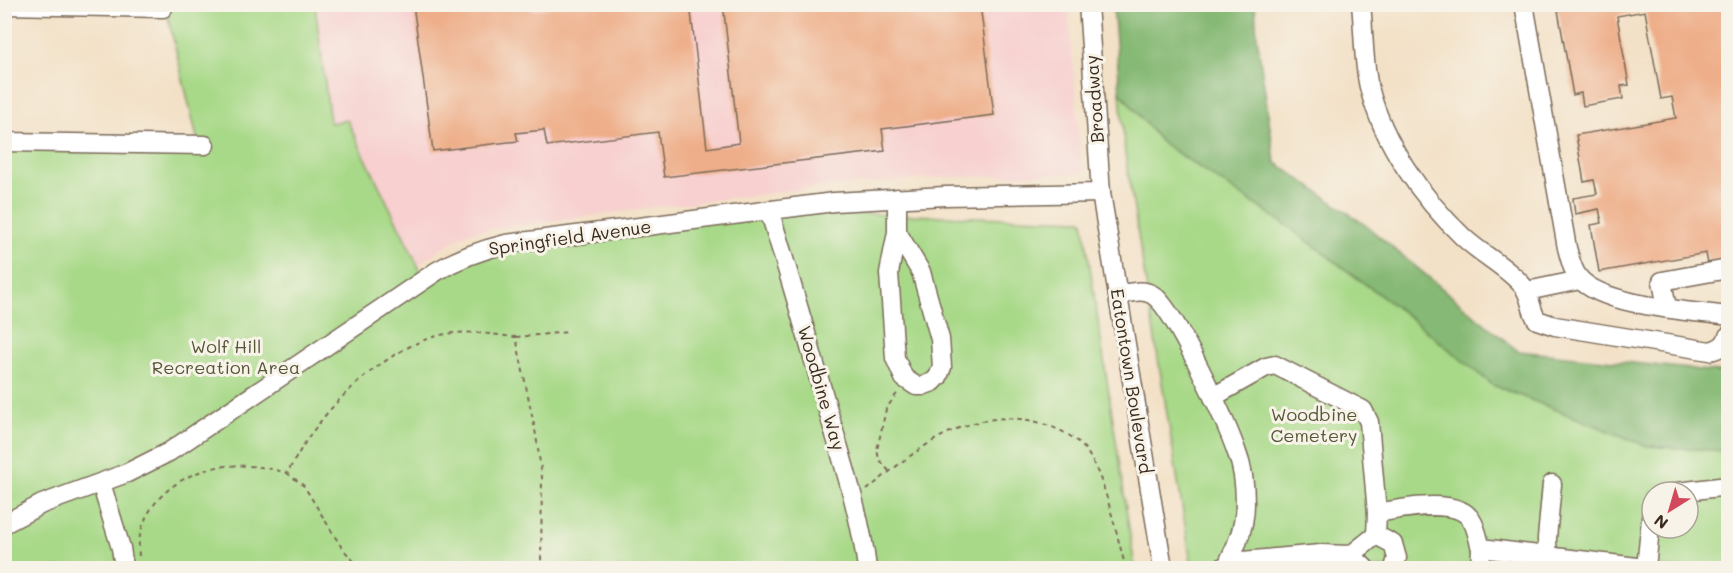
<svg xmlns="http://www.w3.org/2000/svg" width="1733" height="573" font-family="Mali,sans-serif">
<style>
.built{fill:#f7d0cf}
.green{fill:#a8d988;stroke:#728253;stroke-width:1.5;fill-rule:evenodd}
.forest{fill:#86b974;stroke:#607249;stroke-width:1.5}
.building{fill:#eeae89}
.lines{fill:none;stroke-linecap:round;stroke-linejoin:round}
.minor-casing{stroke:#7b6a59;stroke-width:21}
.path{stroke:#7b6a59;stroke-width:2;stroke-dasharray:4.5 4.5;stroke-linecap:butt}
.minor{stroke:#fff;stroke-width:18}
.labels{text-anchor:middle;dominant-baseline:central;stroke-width:6;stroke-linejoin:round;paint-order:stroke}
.street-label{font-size:18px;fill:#3b2a1e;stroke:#f7f3e8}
.park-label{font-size:18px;fill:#565638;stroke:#f7f3e8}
</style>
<rect width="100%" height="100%" fill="#f7f3e8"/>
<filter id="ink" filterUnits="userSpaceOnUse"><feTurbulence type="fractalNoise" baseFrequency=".0167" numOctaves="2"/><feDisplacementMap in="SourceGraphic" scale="12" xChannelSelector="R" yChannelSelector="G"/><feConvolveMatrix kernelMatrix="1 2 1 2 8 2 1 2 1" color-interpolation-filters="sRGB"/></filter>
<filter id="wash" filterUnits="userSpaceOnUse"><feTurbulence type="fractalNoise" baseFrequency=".008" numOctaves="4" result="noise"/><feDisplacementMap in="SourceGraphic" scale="24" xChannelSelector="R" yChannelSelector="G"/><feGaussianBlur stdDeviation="1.35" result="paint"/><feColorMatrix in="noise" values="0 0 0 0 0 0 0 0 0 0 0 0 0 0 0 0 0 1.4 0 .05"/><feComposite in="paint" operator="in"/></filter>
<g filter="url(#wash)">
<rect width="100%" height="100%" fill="#f3e1c7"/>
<path class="built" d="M317 5H1068L1082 173 935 178 822 187 656 207 470 232 437 250 418 266 347 121 330 124Z"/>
<g class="green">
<path d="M165 5H315L330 123 347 120 425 280 489 250 765 211 1083 220 1135 568H5L4 142 199 146Z"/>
<path d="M1120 92 1161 142 1289 227 1408 316 1493 385 1647 446 1728 451V568H1192L1125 154ZM1652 492H1688V528H1652Z"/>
</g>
<path class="forest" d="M1113 5H1255L1257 37 1275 162 1364 224 1518 351 1728 373V451L1647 446 1493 385 1408 316 1289 227 1161 142 1120 92Z"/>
<g id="blocks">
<g class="building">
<path d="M413 4H436L437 9 489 4H530L531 10 567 4H690L707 148 739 143 723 4H980L994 115 882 129 885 151 664 177 658 132 547 146 544 130 516 133 518 141 433 151Z"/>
<path d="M1557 5H1728V249L1724 250 1726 261 1708 264 1706 253 1599 272 1591 225 1602 223 1599 209 1575 214 1573 198 1597 194 1594 180 1584 182 1576 135 1676 118 1672 97 1661 99 1645 11 1617 16 1629 85 1621 86 1623 99 1583 106 1581 93 1573 95Z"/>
</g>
</g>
</g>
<g filter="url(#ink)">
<use href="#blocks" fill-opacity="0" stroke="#7b6a59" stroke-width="1.5"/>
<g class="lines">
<defs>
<g id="minor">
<path d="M1088 4 1101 193 1163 568"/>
<path d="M1361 4C1364 31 1363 61 1369 87 1383 143 1422 198 1463 237 1482 255 1506 266 1523 286 1531 296 1530 309 1537 320L1555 326 1710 351C1719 349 1726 345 1728 336"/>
<path d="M1524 4 1567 248C1570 258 1572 270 1579 278 1602 306 1692 311 1728 316"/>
<path d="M4 5 163 8"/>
<path d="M4 142 205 145"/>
<path d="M897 198V232L889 273 895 358 904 378 916 386H922L933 382 938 377 942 367 940 339 921 272 897 232"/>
<path d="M769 210C791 280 811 350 831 421 845 469 861 519 867 568"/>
<path d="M1527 291 1580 280"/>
<path d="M1118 295C1130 293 1142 288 1153 295 1175 309 1227 424 1237 453 1243 468 1245 487 1245 503 1245 517 1242 531 1237 543 1234 552 1228 560 1227 568"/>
<path d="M1667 308 1662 281 1728 269"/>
<path d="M1213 397 1266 367 1275 365 1363 410 1369 422 1377 513 1376 535"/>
<path d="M101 483 121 548 124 568"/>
<path d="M1677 492 1728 486"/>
<path d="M1377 513C1400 509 1459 496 1472 521 1477 529 1478 540 1481 548 1536 555 1590 561 1645 568"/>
<path d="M4 524 42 504 127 473 169 452 437 271C459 258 481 250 506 244L834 202 945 196 1101 193"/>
<path d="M1351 555 1376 535 1393 544 1397 558 1394 568"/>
<path d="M1548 567 1547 538 1552 484"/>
<path d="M1221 568 1242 561 1321 554 1351 555 1365 568"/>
<path d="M1480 568 1481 548"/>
<path d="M1646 568 1652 509"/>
</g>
</defs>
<use href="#minor" class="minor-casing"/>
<g class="path">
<path d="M516 337 569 332"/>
<path d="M889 471 879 459 877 450 886 409 898 392"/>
<path d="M867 490C916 450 968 405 1037 422 1054 427 1072 434 1084 448 1105 474 1116 535 1126 568"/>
<path d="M139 556C135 511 172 477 213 468 238 463 263 466 287 473"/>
<path d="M360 568 342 548 304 486 287 473C297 457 305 440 317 426 343 390 401 340 447 334 470 330 493 335 516 337L536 435 542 477 541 568"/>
</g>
<use href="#minor" class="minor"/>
</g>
</g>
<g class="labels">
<g class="street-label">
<text transform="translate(1094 99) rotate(-94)">Broadway</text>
<text transform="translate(570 237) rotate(-8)">Springfield Avenue</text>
<text transform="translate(1132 381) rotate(81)">Eatontown Boulevard</text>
<text transform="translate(822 388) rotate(74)">Woodbine Way</text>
</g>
<g class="park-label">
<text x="226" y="346">Wolf Hill<tspan x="226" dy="21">Recreation Area</tspan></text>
<text x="1314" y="414">Woodbine<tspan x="1314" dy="21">Cemetery</tspan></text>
</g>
</g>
<rect width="1733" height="573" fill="none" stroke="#f7f3e8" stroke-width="24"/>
<g transform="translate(1670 510) rotate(217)"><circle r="28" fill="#f7f3e8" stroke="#aca397" stroke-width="1.5"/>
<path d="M0-4.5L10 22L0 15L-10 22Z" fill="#d1495b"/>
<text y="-9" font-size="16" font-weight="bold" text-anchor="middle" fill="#3b2a1e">N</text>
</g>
</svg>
